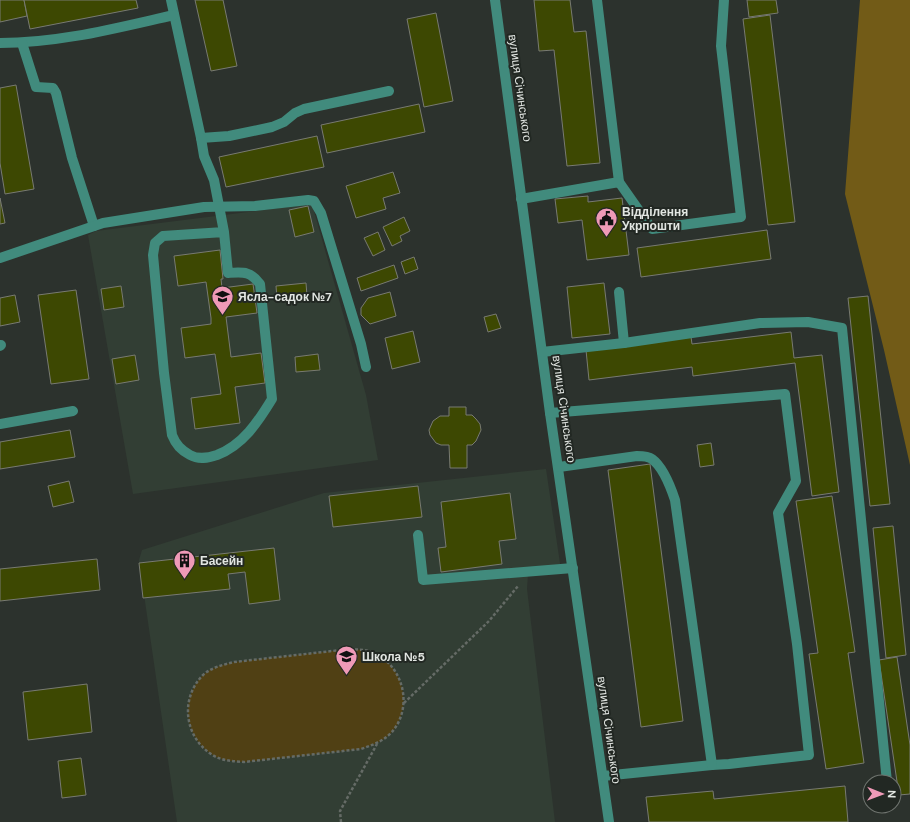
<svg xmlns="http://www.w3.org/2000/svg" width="910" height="822" font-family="'DM Sans',sans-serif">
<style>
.built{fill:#323e34}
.green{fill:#504014}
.forest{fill:#725b17}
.building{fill:#3d4802;stroke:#787a72}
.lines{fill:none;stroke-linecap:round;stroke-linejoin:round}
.path{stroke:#656b66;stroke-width:2.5;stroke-dasharray:3 2;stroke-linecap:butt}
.minor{stroke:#418b7d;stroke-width:10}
.labels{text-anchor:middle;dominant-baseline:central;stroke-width:4;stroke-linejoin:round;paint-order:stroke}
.street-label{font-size:12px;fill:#e2e6e2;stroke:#222823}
.poi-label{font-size:12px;font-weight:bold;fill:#e2e6e2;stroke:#222823;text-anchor:start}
</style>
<rect width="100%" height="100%" fill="#2c322d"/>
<g class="built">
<path d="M312 204 366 395 378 460 133 494 88 235 96 231Z"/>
<path d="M546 469 561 570 528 574 527 589 555 822H177L139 560 142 550 324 493Z"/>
</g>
<path class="green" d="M350 649C356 650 363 649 368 651 403 661 415 707 391 733 382 742 372 745 361 749L244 762C232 761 221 761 211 754 184 736 180 698 203 675 212 667 223 665 234 662Z"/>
<path class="forest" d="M860 0H910V465L884 350 845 194Z"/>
<g class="building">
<path d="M0 0H24L27 16 0 22Z"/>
<path d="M24 0H136L138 8 30 29Z"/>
<path d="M195 0H223L237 66 211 71Z"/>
<path d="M534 0H570L574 32 586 31 600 163 567 166 554 50 539 51Z"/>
<path d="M747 0H776L778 13 749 17Z"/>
<path d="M436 13 453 101 424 107 407 19Z"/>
<path d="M770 15 795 222 768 225 743 19Z"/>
<path d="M16 85 34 189 5 194 0 163V88Z"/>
<path d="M419 104 425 132 327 153 321 125Z"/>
<path d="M317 136 324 167 226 187 219 157Z"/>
<path d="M393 172 400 193 383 198 386 209 356 218 346 186Z"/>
<path d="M588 196V202L622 198 629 255 587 260 582 220 558 223 555 199Z"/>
<path d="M0 198 5 223 0 224Z"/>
<path d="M308 206 314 232 295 237 289 210Z"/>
<path d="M404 217 410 231 400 236 402 241 392 246 383 227Z"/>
<path d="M767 230 771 259 641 277 637 248Z"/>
<path d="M378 232 385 250 373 256 364 238Z"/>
<path d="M220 250 223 279H221L222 288 253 284 257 313 226 317 231 357 261 353 265 383 235 387 240 423 195 429 191 398 221 394 215 354 185 358 181 328 211 324V318L206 282 178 286 174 256Z"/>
<path d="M414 257 418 269 405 274 401 262Z"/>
<path d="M394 265 398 278 361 291 357 278Z"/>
<path d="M306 283 307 296 277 299 276 286Z"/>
<path d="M604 283 610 334 572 338 567 287Z"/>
<path d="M121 286 124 307 104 310 101 289Z"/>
<path d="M76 290 89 379 51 384 38 295Z"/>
<path d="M390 292 396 316 370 324 361 315V308L368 298Z"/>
<path d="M15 295 20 322 0 326V298Z"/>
<path d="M868 296 890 504 870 506 848 298Z"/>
<path d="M496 314 501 328 488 332 484 317Z"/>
<path d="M413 331 420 362 392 369 385 338Z"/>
<path d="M791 332 794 358 822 355 839 492 812 496 795 363 693 376 692 367 589 380 586 350 691 337 692 344Z"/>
<path d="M318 354 320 370 296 372 295 357Z"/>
<path d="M135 355 139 380 116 384 112 359Z"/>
<path d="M449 407H466V415H472L476 419 480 424 481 430 476 441 472 445H467V468H450L449 445H441L436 443 430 435 429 430 433 421 440 416H449Z"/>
<path d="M70 430 75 457 0 469V442Z"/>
<path d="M711 443 714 465 700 467 697 445Z"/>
<path d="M650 464 683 721 641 727 608 470Z"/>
<path d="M69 481 74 502 53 507 48 486Z"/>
<path d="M418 486 422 517 333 527 329 496Z"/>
<path d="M510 493 516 539 499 541 502 564 441 572 438 548 446 547 441 502Z"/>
<path d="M832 496 855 652 848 653 864 763 826 769 809 654 818 653 796 501Z"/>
<path d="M893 526 906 655 886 658 873 528Z"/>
<path d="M274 548 280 600 249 604 245 572 228 574 230 589 143 598 139 563Z"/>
<path d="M97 559 100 590 0 601V569Z"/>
<path d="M897 657 910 745V794L899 795 879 660Z"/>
<path d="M87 684 92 732 28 740 23 692Z"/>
<path d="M81 758 86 795 62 798 58 761Z"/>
<path d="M845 786 848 822H649L646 797 713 791 714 799Z"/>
</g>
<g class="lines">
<g class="path">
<path d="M350 649C356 650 363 649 368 651 403 661 415 707 391 733 382 742 372 745 361 749L244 762C232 761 221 761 211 754 184 736 180 698 203 675 212 667 223 665 234 662Z"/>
<path d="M404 703 489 621 518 586"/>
<path d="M341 822 340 811 377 744"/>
</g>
<g class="minor">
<path d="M171 0 201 138 229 136 272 127 284 122 295 113 304 109 389 91"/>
<path d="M495 0 550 413 609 822"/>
<path d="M597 0 619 182"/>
<path d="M0 43C60 43 116 28 174 15"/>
<path d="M22 43 36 87 53 88 56 93 72 158 94 226"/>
<path d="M201 138 204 156 214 180 224 232 163 236 155 243 153 255 164 373 172 435C176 445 181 450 190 455 199 460 208 458 217 455 243 445 258 422 272 399L260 284C250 271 244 272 228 273L224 232"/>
<path d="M521 199 619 182 652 229 741 217 721 46 724 0"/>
<path d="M0 258 103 223 204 207 255 206 308 200 314 201 321 213 361 344 366 367"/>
<path d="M619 292 624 343"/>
<path d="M0 346 1 345"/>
<path d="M542 352 624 343 760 323 808 322 842 328 887 782"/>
<path d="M550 413 785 394 796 481 778 513 797 644 809 755 729 764 712 765 603 776"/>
<path d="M0 424 73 411"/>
<path d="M559 467 637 456C642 456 648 456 652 459 663 467 671 488 675 500L712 765"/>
<path d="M418 535 423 580 573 568"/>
</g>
</g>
<defs>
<symbol id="civic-pin" viewBox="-11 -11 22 30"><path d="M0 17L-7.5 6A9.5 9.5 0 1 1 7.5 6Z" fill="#ef9ab7" stroke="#222823"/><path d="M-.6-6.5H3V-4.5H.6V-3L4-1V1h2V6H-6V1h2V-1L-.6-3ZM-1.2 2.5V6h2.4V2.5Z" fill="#111"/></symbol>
<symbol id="school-pin" viewBox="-11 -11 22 30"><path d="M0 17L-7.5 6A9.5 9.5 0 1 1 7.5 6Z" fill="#ef9ab7" stroke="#222823"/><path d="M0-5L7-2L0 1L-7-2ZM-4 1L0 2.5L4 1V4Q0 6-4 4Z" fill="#111"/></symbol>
<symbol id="building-pin" viewBox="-11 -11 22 30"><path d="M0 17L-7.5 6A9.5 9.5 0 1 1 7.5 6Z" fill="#ef9ab7" stroke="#222823"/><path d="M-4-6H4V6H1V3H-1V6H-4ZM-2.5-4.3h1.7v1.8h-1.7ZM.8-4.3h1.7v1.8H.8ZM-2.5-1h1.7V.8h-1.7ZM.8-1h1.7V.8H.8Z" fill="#111"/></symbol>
</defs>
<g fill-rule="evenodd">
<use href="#civic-pin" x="594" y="206" width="25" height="34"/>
<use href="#school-pin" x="210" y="284" width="25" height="34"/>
<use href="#building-pin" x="172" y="548" width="25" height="34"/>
<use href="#school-pin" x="334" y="644" width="25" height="34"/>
</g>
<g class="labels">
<g class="street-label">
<text transform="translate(520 88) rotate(82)">вулиця Січинського</text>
<text transform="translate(564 409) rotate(82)">вулиця Січинського</text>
<text transform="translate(609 730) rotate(82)">вулиця Січинського</text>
</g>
<g class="poi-label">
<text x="622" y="212">Відділення<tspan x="622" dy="14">Укрпошти</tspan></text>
<text x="238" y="297">Ясла-садок №7</text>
<text x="200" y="561">Басейн</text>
<text x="362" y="657">Школа №5</text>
</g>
</g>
<g transform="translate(882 794) rotate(91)"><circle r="19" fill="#222823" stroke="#6f746f"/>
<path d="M0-3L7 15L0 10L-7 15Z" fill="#ef9ab7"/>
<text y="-6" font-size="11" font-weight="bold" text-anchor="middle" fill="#e2e6e2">N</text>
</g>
</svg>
